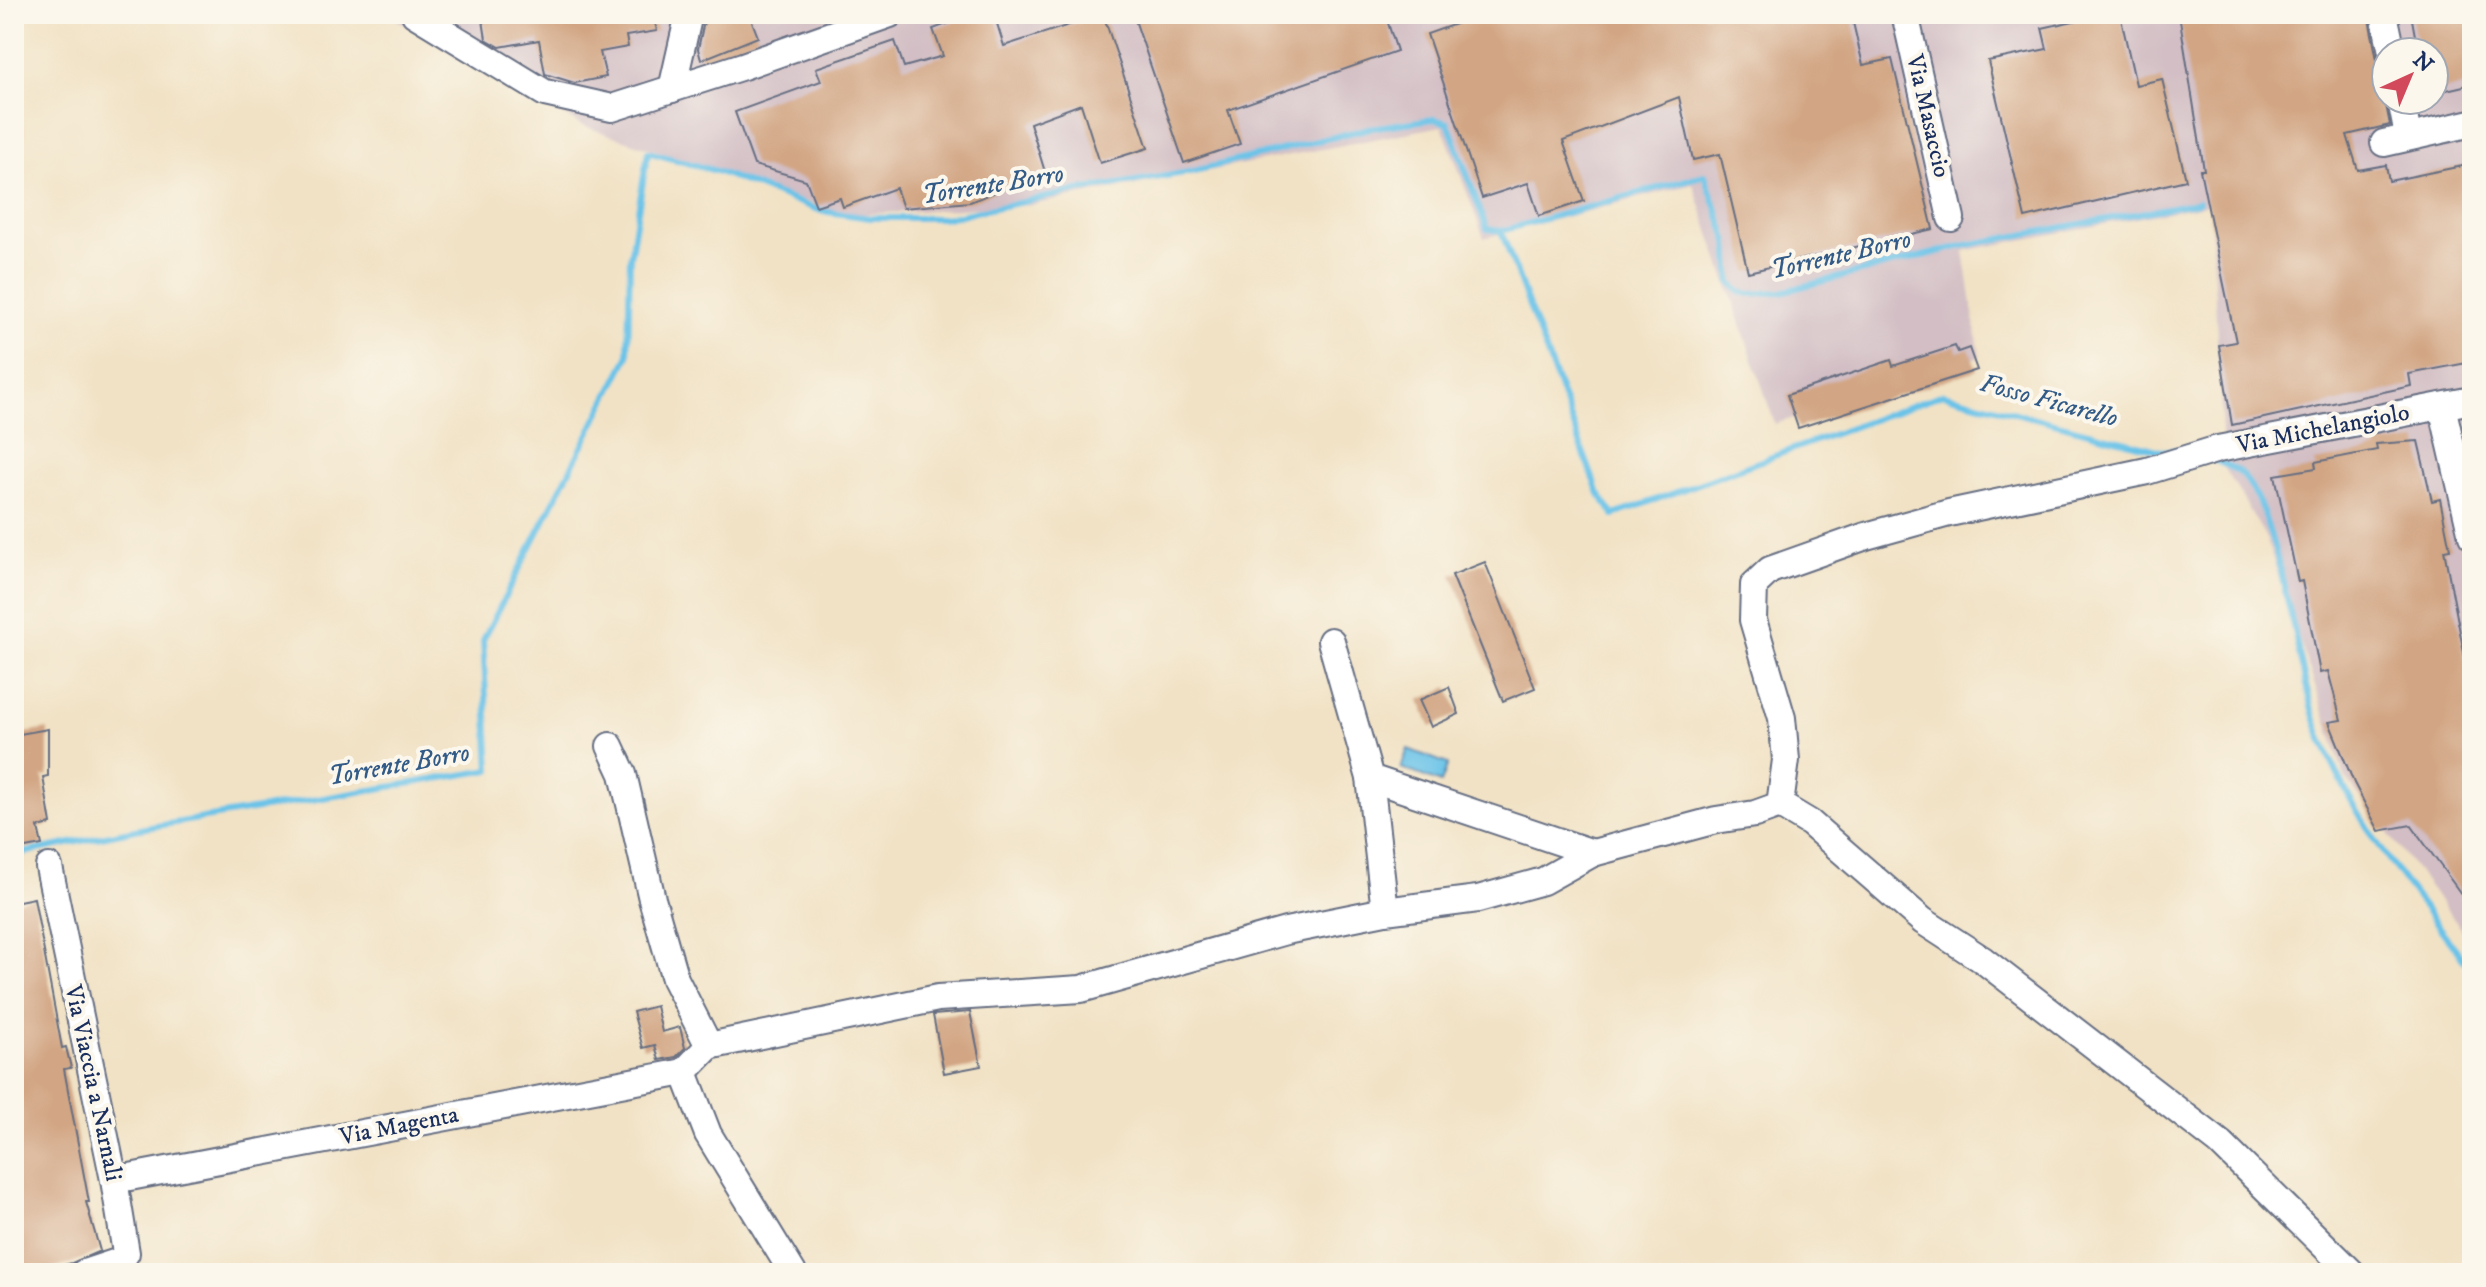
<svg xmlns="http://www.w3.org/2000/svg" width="2486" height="1287" font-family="'IM FELL DW Pica',serif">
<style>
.industrial{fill:#d2bec4;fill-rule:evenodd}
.water{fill:#6ac3e8;stroke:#4279a3;stroke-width:2}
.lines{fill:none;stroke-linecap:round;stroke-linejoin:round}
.stream{stroke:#6ac3e8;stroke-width:6}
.building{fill:#d2a684}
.minor-casing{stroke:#666e82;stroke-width:30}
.minor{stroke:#fff;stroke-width:26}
.labels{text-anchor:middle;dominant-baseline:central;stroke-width:8;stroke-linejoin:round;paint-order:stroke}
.street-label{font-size:24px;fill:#1b2f5e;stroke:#fbf7ec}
.water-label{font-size:26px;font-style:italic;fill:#335b87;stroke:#fbf7ec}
</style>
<rect width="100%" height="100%" fill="#fbf7ec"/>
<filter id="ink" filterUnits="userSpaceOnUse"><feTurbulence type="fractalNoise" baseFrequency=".0125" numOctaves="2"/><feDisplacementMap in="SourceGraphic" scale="16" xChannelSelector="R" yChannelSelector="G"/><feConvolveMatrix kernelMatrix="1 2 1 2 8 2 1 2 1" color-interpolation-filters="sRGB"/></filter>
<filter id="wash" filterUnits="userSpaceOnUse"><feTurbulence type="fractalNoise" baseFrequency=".006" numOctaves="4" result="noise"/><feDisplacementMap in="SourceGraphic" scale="32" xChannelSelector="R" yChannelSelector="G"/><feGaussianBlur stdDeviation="1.8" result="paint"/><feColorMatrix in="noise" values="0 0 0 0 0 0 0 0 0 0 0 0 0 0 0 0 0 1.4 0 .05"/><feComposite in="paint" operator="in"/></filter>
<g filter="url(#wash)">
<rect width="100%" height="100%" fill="#f1e2c5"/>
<path class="industrial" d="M387 14H2472V943L2345 777 2266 538 2224 467 2210 204 1964 251 1980 357 1775 424 1693 184 1484 238 1442 126 1031 205 845 215 581 125ZM2386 52H2434V100H2386Z"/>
<path class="water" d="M1408 749 1448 764 1441 783 1401 768Z"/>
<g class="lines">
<g class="stream">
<path d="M1501 231 1599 494 1614 515 1943 394 2161 451 2175 450"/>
<path d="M2212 459C2221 463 2232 467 2239 472 2276 501 2298 668 2315 720 2347 815 2412 892 2472 970"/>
<path d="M23 853 145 828 490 770 483 640 628 357 630 258 648 152 716 171 821 211 870 218H946L1081 190 1190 172 1370 128 1434 119 1448 123 1487 229 1501 231 1705 175 1728 242 1731 283 1740 292 1750 294 1781 292 1962 246 2199 202"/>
</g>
</g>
<g id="blocks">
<g class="building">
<path d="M482 14H653L657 31 626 36 628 47 600 52 606 77 575 83 545 74 539 40 500 47 486 39Z"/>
<path d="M714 14H749L758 37 701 60 698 49 705 17Z"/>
<path d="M974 14H994L1004 46 1103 14 1148 148 1100 163 1081 104 1030 123 1045 172 970 202 903 208 896 188 843 207 840 198 816 206 806 180 754 165 735 112 821 81 816 68 895 41 904 67 943 56 933 29Z"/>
<path d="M1133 14H1385L1397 51 1228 110 1240 144 1184 163Z"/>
<path d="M1468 14H1851L1863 65 1892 59 1933 229 1748 272 1720 154 1693 160 1679 97 1563 141 1584 201 1539 216 1528 183 1482 198 1427 34 1470 19Z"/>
<path d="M2105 14H2120L2136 85 2162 79 2186 180 2025 218 1988 61 2047 49 2042 28Z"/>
<path d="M2179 14H2368L2390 125 2347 135 2358 170 2386 165 2389 181 2472 164V362L2409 374 2411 386 2232 425 2219 345 2236 342 2200 170H2204Z"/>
<path d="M2411 14H2472V84L2434 93V52H2418Z"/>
<path d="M1955 346 1958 352 1969 348 1977 370 1798 428 1787 395 1891 360 1893 366Z"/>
<path d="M2418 441 2432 501 2440 499 2450 549 2444 550 2472 694V909L2411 825 2379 831 2354 783 2329 722 2341 720 2328 671 2320 673 2302 581 2298 582 2275 475 2316 468 2315 462 2377 450 2376 444Z"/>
<path d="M1485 562 1535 688 1503 701 1452 575Z"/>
<path d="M1449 687 1459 714 1431 727 1419 700Z"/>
<path d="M48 729V776L43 777 51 824 38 827 42 845 14 850V735Z"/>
<path d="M34 898 62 1048 66 1047 71 1068 64 1069 89 1202H86L100 1251 72 1263 33 1273H14V902Z"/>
<path d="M656 1006 662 1032 680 1027 685 1048 676 1057 659 1060 655 1045 643 1048 633 1012Z"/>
<path d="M970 1012 981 1066 944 1073 933 1015Z"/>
</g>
</g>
</g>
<g filter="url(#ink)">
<use href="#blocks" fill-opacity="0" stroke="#666e82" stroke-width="2"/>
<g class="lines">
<defs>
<g id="minor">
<path d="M415 14 545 93 612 108 743 66 890 14"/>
<path d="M1905 14 1951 218"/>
<path d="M2384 14 2392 52"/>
<path d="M672 89 689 14"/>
<path d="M2401 100 2408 136"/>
<path d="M2384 143 2472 123"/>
<path d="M2442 406 2472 536"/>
<path d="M1331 641 1370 778 1385 911"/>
<path d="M610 746 623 774 652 899 675 979 709 1046"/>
<path d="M1370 778 1593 853"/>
<path d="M1780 805 1810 823 1923 921 1983 960 2220 1143 2352 1273"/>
<path d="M49 867 114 1180 126 1253 120 1261 84 1273"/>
<path d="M684 1072 709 1046 938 998 1081 989 1286 931 1385 911 1478 899 1543 881 1593 853 1716 820 1755 814 1780 805 1786 760 1782 718 1753 620 1754 585 1770 570 1866 536 1949 513 2147 471 2218 449 2472 400"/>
<path d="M684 1072 708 1134 793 1273"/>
<path d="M114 1180 684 1072"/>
</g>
</defs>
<use href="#minor" class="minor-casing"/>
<use href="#minor" class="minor"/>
</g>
</g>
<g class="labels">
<g class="street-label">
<text transform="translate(1928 116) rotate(77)">Via Masaccio</text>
<text transform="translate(2323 429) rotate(-11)">Via Michelangiolo</text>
<text transform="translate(93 1083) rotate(78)">Via Viaccia a Narnali</text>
<text transform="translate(399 1126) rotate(-11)">Via Magenta</text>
</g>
<g class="water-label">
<text transform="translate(993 185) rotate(-9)">Torrente Borro</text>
<text transform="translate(1841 255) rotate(-13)">Torrente Borro</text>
<text transform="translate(2049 401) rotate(15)">Fosso Ficarello</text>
<text transform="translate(399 765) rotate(-10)">Torrente Borro</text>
</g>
</g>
<rect width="2486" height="1287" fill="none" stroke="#fbf7ec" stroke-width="48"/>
<g transform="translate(2410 76) rotate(44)"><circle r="38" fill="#fbf7ec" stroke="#a1a7b3" stroke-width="2"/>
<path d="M0-6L14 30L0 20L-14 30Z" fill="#d1495b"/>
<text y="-12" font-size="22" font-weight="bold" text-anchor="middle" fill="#1b2f5e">N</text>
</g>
</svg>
